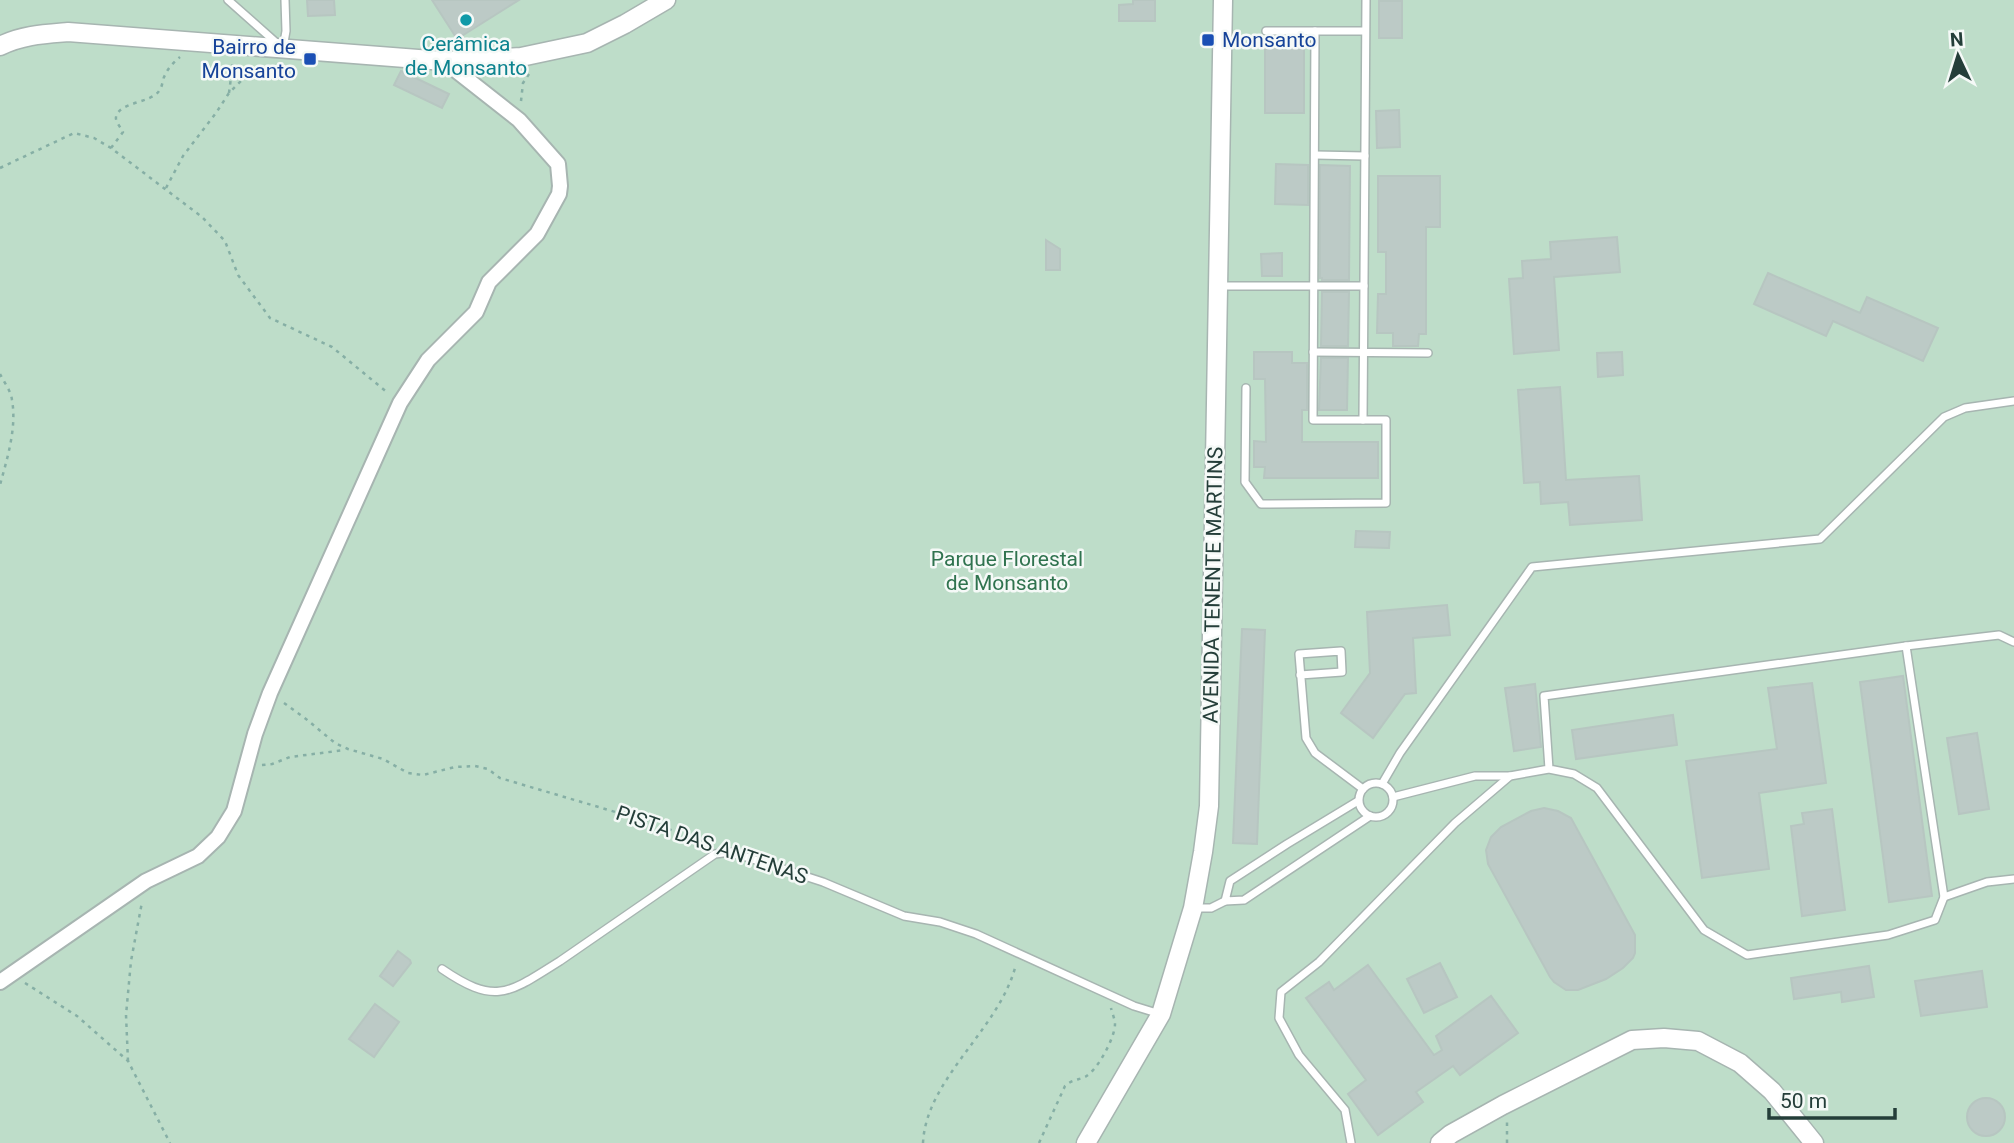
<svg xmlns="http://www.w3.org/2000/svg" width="2014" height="1143" font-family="Roboto,sans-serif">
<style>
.green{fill:#beddc9}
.building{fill:#bccac6;stroke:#b7c6c1;stroke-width:2}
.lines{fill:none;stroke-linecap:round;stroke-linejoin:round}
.service-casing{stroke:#a7b5b1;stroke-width:10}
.minor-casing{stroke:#a7b5b1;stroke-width:18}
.tertiary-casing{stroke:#a7b5b1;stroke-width:21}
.path{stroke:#86afa5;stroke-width:2.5;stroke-dasharray:3.5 5;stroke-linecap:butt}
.service{stroke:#fff;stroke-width:7}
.minor{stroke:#fff;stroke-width:14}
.tertiary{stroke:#fff;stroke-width:18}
.culture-dot{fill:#0f9aa8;stroke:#f5f9f7;stroke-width:2.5}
.transit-dot{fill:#1a4fb4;stroke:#f5f9f7;stroke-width:2.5}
.labels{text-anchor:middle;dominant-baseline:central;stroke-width:5;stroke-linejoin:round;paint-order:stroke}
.transit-label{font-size:21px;fill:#164399;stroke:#f5f9f7;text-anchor:start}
.culture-label{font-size:21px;fill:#0d838f;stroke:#f5f9f7}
.park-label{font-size:21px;fill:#30734f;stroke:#f5f9f7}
.street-label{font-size:21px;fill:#243e39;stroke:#f5f9f7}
</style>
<rect width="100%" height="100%" fill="#e4edea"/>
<rect class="green" x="0" y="0" width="2014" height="1143"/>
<g class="building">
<path d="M307 0H334L335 15 308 16Z"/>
<path d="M432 0H519L457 39Z"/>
<path d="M1133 0H1155V21H1119V5L1133 4Z"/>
<rect x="1379" y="1" width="23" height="37"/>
<rect x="1265" y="41" width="39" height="72"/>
<path d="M401 71 449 94 442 108 394 85Z"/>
<path d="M1399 110 1400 147 1377 148 1376 111Z"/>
<path d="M1276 164 1308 165V205L1275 204Z"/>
<path d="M1320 165 1350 166 1349 280H1322V278H1320Z"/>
<path d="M1378 176H1440V227H1426V334H1419L1418 346H1393V333H1377L1378 294H1386V252H1378Z"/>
<path d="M1617 237 1620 272 1554 277 1559 350 1514 354 1509 279 1523 278 1522 261 1551 259 1550 242Z"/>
<path d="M1046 240 1060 249V270H1046Z"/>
<path d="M1282 253V276H1262L1261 254Z"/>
<path d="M1768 273 1860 313 1867 297 1938 328 1923 361 1833 321 1826 336 1754 304Z"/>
<path d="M1322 292H1349L1348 346H1321Z"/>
<path d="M1254 352H1292V363H1307V410H1302V442H1378V478H1264L1265 467H1254V441L1266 442 1265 379H1254Z"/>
<path d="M1622 352 1623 375 1598 377 1597 353Z"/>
<path d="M1321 358H1348L1347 410H1319Z"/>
<path d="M1560 387 1566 480 1639 476 1642 520 1570 525 1568 502 1541 504 1540 482 1524 483 1518 390Z"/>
<path d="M1356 531 1390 532 1389 548 1355 547Z"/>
<path d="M1447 605 1450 635 1413 638 1416 693 1405 694 1373 738 1341 713 1370 673 1367 612Z"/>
<path d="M1242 629 1265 630 1257 844 1233 843Z"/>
<path d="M1903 676 1932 896 1889 902 1860 682Z"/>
<path d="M1812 683 1826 783 1759 793 1769 869 1702 878 1686 761 1777 749 1768 688Z"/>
<path d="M1535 684 1541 747 1514 751 1505 688Z"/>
<path d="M1673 715 1677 745 1576 759 1572 730Z"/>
<path d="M1977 733 1989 809 1959 814 1947 738Z"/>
<path d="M1544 808 1558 811 1571 818 1635 935V953L1633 958 1623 968 1606 979 1578 990H1566L1554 982 1550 977 1488 864 1486 850 1491 837 1501 827 1531 811Z"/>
<path d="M1832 809 1845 910 1802 916 1791 826 1804 824 1802 813Z"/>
<path d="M398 951 410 960 411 963 393 986 380 976Z"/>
<path d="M1440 963 1457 997 1424 1013 1407 979Z"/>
<path d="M1368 965 1434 1055 1442 1050 1436 1036 1491 996 1518 1033 1460 1075 1453 1066 1416 1092 1423 1102 1378 1135 1348 1094 1366 1080 1306 998 1329 982 1334 990Z"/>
<path d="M1869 966 1874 997 1842 1002 1841 992 1794 999 1791 978Z"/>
<path d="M1982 971 1987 1007 1921 1016 1915 981Z"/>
<path d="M375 1004 399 1022 374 1057 349 1039Z"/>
<circle cx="1986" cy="1117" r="19"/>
</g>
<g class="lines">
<defs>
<g id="service">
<path d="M228 0 280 46"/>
<path d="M1266 31H1365"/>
<path d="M1315 31 1313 420H1363L1366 0"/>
<path d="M283 48 286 31 285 0"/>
<path d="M1315 155 1365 156"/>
<path d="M1220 286H1364"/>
<path d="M1313 352 1428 353"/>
<path d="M1246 388 1245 482 1261 504 1386 503V420H1363"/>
<path d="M1906 646 1999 635 2014 642"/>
<path d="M1300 675 1342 672 1341 651 1299 654 1306 738 1315 753 1363 789"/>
<circle cx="1376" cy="800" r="17"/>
<path d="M1382 784 1400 753 1532 567 1820 539 1944 417 1965 408 2014 401"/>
<path d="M1393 797 1475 776H1510"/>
<path d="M1358 801 1287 844 1230 881 1225 901 1244 900 1370 816"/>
<path d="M1944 897 1987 882 2014 879"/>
<path d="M1194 908H1211L1225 901"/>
<path d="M442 969C496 1006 509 993 560 961L715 854 731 852 823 882 904 916 940 922 976 934 1134 1006 1160 1014"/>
<path d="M1351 1143 1345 1110 1299 1055 1279 1018 1281 992 1319 962 1455 823 1510 776 1549 769 1574 774 1597 788 1704 930 1747 955 1888 935 1935 920 1944 897 1906 646 1544 696 1549 769"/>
</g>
<path id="minor" d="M0 982 146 881 198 856 218 837 234 811 255 734 270 693 400 403 428 360 476 312 489 282 537 234 559 194 560 186 558 164 519 120 444 61"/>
<g id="tertiary">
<path d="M0 46C22 35 44 34 68 32L444 61 521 57 587 43 625 24 666 0"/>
<path d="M1086 1143 1161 1014 1193 908 1203 852 1209 806 1223 0"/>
<path d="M1440 1143 1451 1134 1503 1105 1632 1040 1664 1038 1698 1041 1740 1063 1772 1091 1814 1143"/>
</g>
</defs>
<use href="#service" class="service-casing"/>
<use href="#minor" class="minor-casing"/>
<use href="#tertiary" class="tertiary-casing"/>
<g class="path">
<path d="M229 93 233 62"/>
<path d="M521 101 523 83 529 74"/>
<path d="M111 148 123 132C121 128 115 121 116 117 119 102 151 103 159 91 163 86 162 80 165 75 168 68 174 62 180 57"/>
<path d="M0 168 74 133 94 138 111 148 202 217 225 241 238 275 270 318 332 347 388 393"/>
<path d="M166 188 183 156 216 113 229 93 241 81 249 63"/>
<path d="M0 374C4 382 11 391 12 400 17 428 7 459 0 485"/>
<path d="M284 703 306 719 335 743 348 749 383 759 408 773 423 775 455 767 475 766 488 769 500 778 646 821 708 843"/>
<path d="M262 765 272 764 290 757 345 750"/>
<path d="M25 983 77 1016 128 1061 170 1143"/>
<path d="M128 1061 126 1015 131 961 142 902"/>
<path d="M923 1143C926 1078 1001 1028 1016 964"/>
<path d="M1039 1143 1065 1086C1071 1080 1078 1080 1085 1077 1097 1071 1115 1038 1115 1024 1115 1019 1112 1013 1111 1008"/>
<path d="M1507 1143V1122"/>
</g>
<use href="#service" class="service"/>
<use href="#minor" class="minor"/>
<use href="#tertiary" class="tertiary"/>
</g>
<circle class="culture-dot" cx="466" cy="20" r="7"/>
<g class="transit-dot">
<rect x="1201" y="33" width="14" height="14" rx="3.5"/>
<rect x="303" y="52" width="14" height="14" rx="3.5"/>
</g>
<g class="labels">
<g class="transit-label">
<text x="1222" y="40">Monsanto</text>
<text x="296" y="47" text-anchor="end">Bairro de<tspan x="296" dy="24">Monsanto</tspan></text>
</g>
<g class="culture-label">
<text x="466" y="44">Cerâmica<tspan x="466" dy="24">de Monsanto</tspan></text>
</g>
<g class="park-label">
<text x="1007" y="559">Parque Florestal<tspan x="1007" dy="24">de Monsanto</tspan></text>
</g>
<g class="street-label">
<text transform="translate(1213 585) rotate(-89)">AVENIDA TENENTE MARTINS</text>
<text transform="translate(712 845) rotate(19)">PISTA DAS ANTENAS</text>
</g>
</g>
<g transform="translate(1958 56) rotate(356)" stroke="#f5f9f7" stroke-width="5" paint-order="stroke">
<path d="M0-5L12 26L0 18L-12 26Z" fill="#243e39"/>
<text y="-10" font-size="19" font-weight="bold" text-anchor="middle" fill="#243e39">N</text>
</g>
<path d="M1769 1108v10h126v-10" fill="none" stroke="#243e39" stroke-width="3.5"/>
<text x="1780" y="1108" font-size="21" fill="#243e39" stroke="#f5f9f7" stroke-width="5" paint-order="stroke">50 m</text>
</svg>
